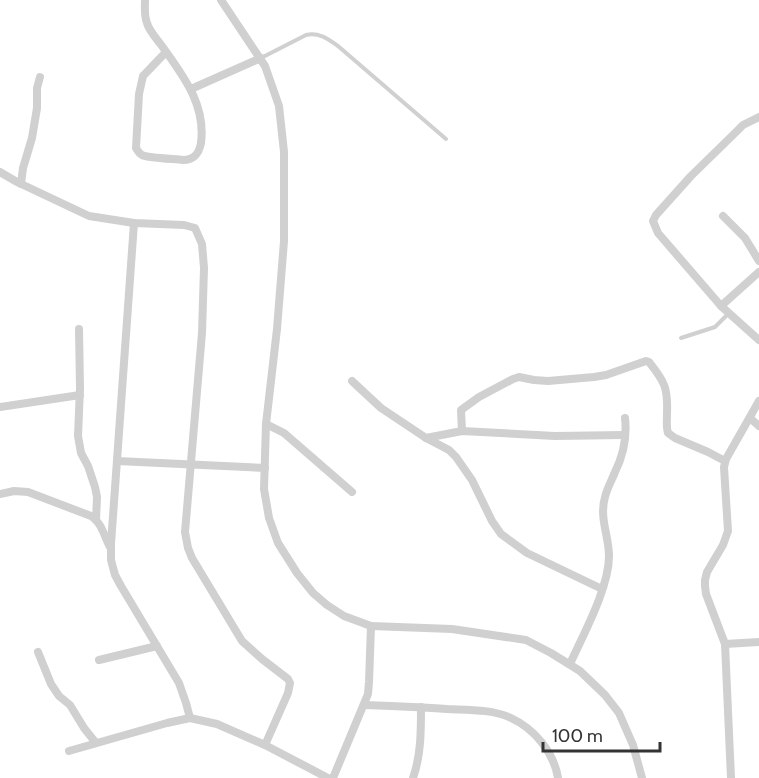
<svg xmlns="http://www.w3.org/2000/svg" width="759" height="778" font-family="Cabin,sans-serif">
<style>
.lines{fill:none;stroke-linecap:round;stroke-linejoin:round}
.lane{stroke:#d0d0d0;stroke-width:4}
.street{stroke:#d0d0d0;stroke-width:8}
</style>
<rect width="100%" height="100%" fill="#fff"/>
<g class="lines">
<g class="lane">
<path d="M261 58 306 35C319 32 328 39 338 46L446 139"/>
<path d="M681 338 715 327 728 314"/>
</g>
<g class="street">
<path d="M145 0C145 7 144 16 147 23 149 31 157 39 162 46 183 76 206 104 201 143 199 153 195 160 183 160 175 159 147 158 142 155 138 153 138 151 136 148L139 94 143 76 166 52"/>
<path d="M221 0 265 66 279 106 284 152V241L277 329 266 424 264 489 269 518 278 543 297 573 313 593 327 605 344 616 371 626 452 629 526 640 551 653 580 671 605 695 619 713 633 745 642 778"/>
<path d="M191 89 261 58"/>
<path d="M759 117 743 125 736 132 691 176 656 215 653 221 658 233 721 306 759 340"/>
<path d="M0 172 17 182 89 216 134 223 184 225 195 228 202 244 204 268 202 333 185 532 188 548 192 558 242 641 262 659 288 679 290 683 288 693 265 745"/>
<path d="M21 184 23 168 32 138 37 108V88L40 77"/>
<path d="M723 216 745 238 759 261"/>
<path d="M134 223 111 544V560L115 575 121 586 179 683 186 703 190 718"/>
<path d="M721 306 759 272"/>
<path d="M79 329 80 388 78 436 81 453 88 466 95 487 97 497 96 520"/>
<path d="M352 381 381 408 426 438 449 450 456 457 472 480 492 521 501 534 527 553 602 589"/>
<path d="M0 407 80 395"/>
<path d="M750 418 759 426"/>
<path d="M266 424 284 433 352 492"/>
<path d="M462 431 461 410 479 397 513 379 519 377 534 380 548 381 594 377 606 375 646 361 649 362C665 382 668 388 667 414 667 421 666 427 668 433L675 438 708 452 725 461"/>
<path d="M426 438 462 431 555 436 624 435"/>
<path d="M117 461 265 468"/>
<path d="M0 494 14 491 28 492 91 516C102 523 104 536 110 547"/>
<path d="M725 644 759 642"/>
<path d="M38 652 51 684 59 696 70 705 84 728 96 743"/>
<path d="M99 660 157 646"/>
<path d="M570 664C583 635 609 588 609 556 609 536 599 518 605 497 607 488 612 480 615 472 623 456 627 436 625 418"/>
<path d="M364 705C392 706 420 707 447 709 468 710 492 709 511 718 535 729 554 753 558 778"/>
<path d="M69 751 167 723 190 718 217 724 265 745 328 778"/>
<path d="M333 778 368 694 369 682 371 626"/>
<path d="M413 778C421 755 421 732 421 707"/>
<path d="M731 778 725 644 706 594 705 586V580L707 572 723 545 728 531 724 467 726 459 759 401"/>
</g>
</g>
<path d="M543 742v9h117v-9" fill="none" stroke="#333333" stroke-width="3"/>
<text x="552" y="742" font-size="18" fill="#333333" stroke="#ffffff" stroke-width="4.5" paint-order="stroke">100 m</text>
</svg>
